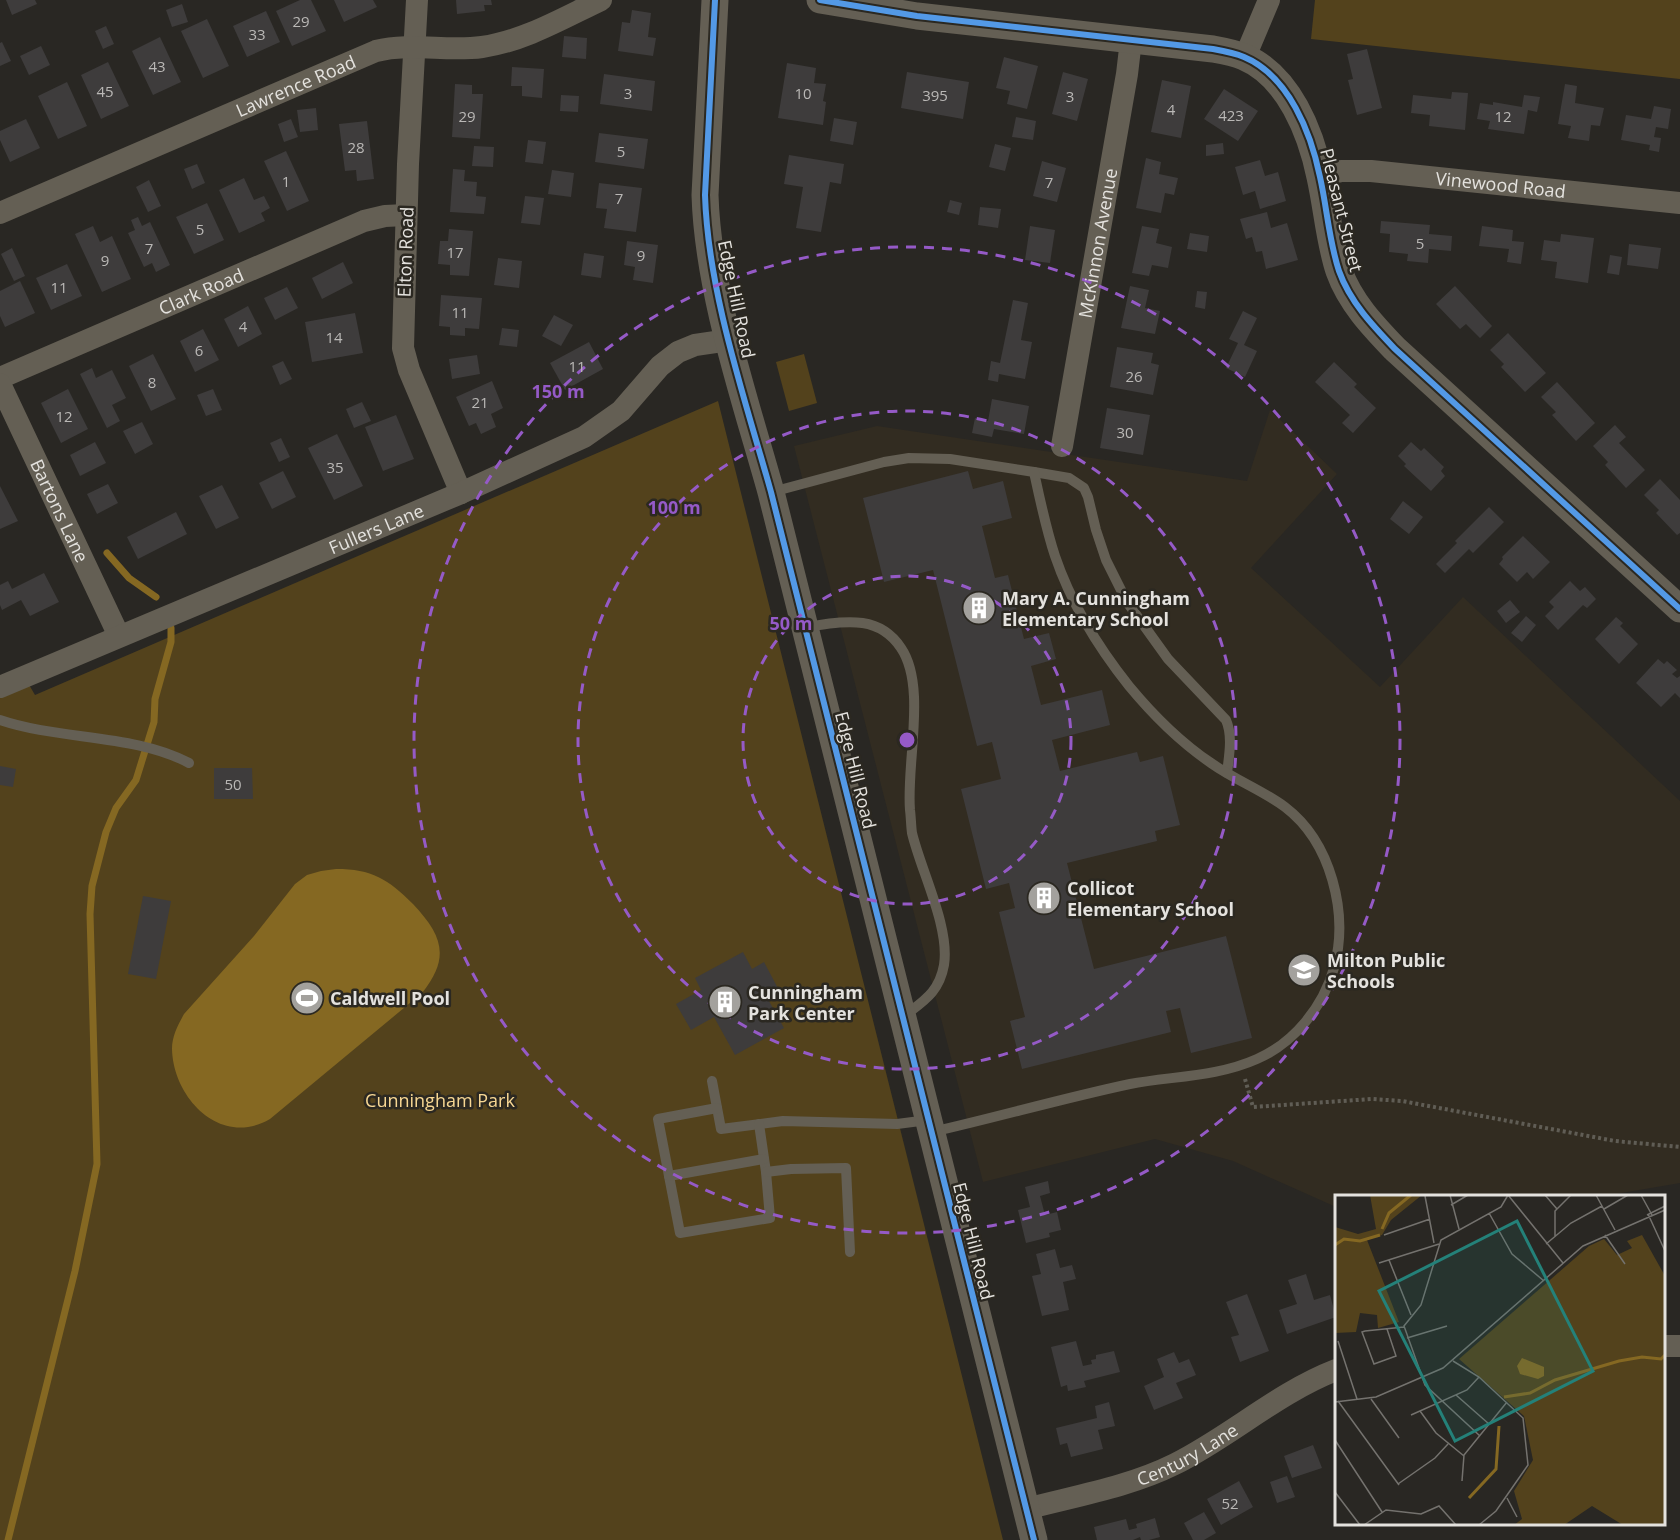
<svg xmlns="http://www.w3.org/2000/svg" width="1680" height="1540" font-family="'Open Sans',sans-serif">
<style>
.built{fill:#322c21}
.green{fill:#53421c}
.water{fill:#856822}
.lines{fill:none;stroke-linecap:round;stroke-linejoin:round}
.stream{stroke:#856822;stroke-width:7}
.building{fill:#3e3c3c}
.path{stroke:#605d55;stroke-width:4;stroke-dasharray:3 3;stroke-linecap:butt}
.service{stroke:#645f54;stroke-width:10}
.minor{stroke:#645f54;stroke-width:22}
.tertiary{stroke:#645f54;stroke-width:27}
.cycleway-casing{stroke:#2b2821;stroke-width:10}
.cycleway{stroke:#5399e6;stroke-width:6}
.ring{fill:none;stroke:#955ac7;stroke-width:3;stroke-dasharray:10 8}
.labels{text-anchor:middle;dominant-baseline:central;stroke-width:5;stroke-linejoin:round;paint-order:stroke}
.number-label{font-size:15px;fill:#bab8b6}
.street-label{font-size:18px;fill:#e4e2de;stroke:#2b2821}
.poi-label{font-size:18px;font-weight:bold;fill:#e4e2de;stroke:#2b2821;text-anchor:start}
.park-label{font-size:18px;fill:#f7d793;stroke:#2b2821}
.inset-river{fill:none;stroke:#856822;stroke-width:3}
.inset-road{fill:none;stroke:#74726e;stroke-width:1.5}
.view{fill:#248179;fill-opacity:0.15;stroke:#248179;stroke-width:3}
.inset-edge{fill:none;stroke:#e4e2de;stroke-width:3}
.centre{fill:#955ac7;stroke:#2b2821;stroke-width:3}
.ring-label{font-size:18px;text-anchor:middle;font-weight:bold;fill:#955ac7;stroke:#2b2821;stroke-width:5;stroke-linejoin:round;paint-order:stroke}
</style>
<rect width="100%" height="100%" fill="#292723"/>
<path class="built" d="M1270 410 1337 474 1251 568 1380 687 1463 597 1680 801V1183L1604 1196H1336V1207L1233 1161 1155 1139 983 1182 794 446 877 426 1247 481Z"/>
<g class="green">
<path d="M1315 0H1680V79L1311 39Z"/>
<path d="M804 354 817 403 789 411 776 362Z"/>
<path d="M718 401 1003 1540H0V697L28 683 35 695Z"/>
</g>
<path class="water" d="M336 869C372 869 388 879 413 904 442 935 451 957 422 993L270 1119C221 1148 173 1098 172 1049 172 1036 178 1025 184 1014L254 936 295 884 307 875 321 871Z"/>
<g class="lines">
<g class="stream">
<path d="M107 553 129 578 156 597"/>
<path d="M8 1540 75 1271 97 1164 90 914 92 886 106 832 116 808 136 780 154 722 155 699 171 642V628"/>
</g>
</g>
<g class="building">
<path d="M6 0H35L37 4 12 15Z"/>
<path d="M300 0H311L326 31 292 46 276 11Z"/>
<path d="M334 0H373L377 7 344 22Z"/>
<path d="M456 0H491L492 5H484L485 11 457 14Z"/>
<path d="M182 4 188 22 172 27 166 10Z"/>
<path d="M632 10 651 13 648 37 656 38 653 56 618 51 622 22 630 23Z"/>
<path d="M266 11 280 42 247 57 233 26Z"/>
<path d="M207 19 229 66 203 78 181 31Z"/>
<path d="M106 26 114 44 103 49 95 31Z"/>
<path d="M564 36 587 38 586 59 562 57Z"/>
<path d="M160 37 181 82 153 95 132 51Z"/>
<path d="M2 42 11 61 0 66V43Z"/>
<path d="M41 46 50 65 29 75 20 56Z"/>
<path d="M1367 49 1382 108 1357 115 1348 80 1353 79 1347 54Z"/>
<path d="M1004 57 1038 66 1027 109 1007 104 1010 91 996 88Z"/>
<path d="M108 62 129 106 101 119 81 75Z"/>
<path d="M787 63 816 68 814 83 826 84 823 101 826 102 823 125 778 118Z"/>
<path d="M512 67 544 69 542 98 522 96V86H511Z"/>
<path d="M907 72 969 82 963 119 901 108Z"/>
<path d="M1063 72 1088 79 1077 121 1052 114Z"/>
<path d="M604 74 655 81 652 111 600 104Z"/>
<path d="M1162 80 1191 86 1181 138 1151 132Z"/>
<path d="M67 82 87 126 58 139 38 96Z"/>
<path d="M455 84 472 85V94H483L480 139 452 137Z"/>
<path d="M1565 84 1577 86 1575 103 1604 108 1600 126 1591 125 1589 141 1568 138 1571 126 1558 124Z"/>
<path d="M1224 89 1258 111 1238 141 1204 119Z"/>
<path d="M1452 92 1468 93 1465 130 1429 126 1430 115 1411 113 1413 95 1451 99Z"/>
<path d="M561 95 579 96 578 112 560 111Z"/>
<path d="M1524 95 1540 97 1537 112 1528 110 1524 134 1488 129 1490 121 1477 119 1480 103 1493 105V102L1522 107Z"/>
<path d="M1654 106 1671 109 1668 129 1656 127 1654 137 1661 138 1659 152 1649 150 1650 145 1621 140 1626 115 1651 119Z"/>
<path d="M316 108 318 130 300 132 297 110Z"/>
<path d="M1016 117 1036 121 1033 140 1012 137Z"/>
<path d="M834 118 857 122 853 145 830 141Z"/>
<path d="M26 119 40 148 10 162 0 140V131Z"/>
<path d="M291 119 298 137 284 142 278 124Z"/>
<path d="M367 121 374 179 357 181 356 170 345 171 339 124Z"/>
<path d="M599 133 648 139 644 169 595 162Z"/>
<path d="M528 140 546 142 543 164 525 162Z"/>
<path d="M1223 143 1224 154 1206 156V145Z"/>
<path d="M995 144 1011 148 1005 171 989 167Z"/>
<path d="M474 146 494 147 493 167 472 166Z"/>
<path d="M286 151 309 201 287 211 264 161Z"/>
<path d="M789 155 844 164 841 184 830 182 821 232 796 228 803 187 784 184Z"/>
<path d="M1146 158 1161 162 1159 174 1178 178 1174 195 1165 193 1161 213 1136 208Z"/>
<path d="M1260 160 1265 176 1278 172 1286 201 1260 209 1255 191 1243 195 1235 167Z"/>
<path d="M1042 161 1066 168 1057 202 1033 196Z"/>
<path d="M197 164 205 183 192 189 184 169Z"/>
<path d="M453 169 465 170 464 181 477 182 476 196 486 197 484 214 450 212Z"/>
<path d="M552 170 574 173 571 197 548 194Z"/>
<path d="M244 178 254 200 264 196 270 208 261 213 265 221 239 233 219 190Z"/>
<path d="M149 180 161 206 148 212 136 187Z"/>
<path d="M599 183 642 188 636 232 604 228 607 209 596 208Z"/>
<path d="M525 196 544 198 540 225 521 223Z"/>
<path d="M950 200 962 203 959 215 947 212Z"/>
<path d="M207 203 224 240 194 254 176 217Z"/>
<path d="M980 207 1001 209 998 228 978 225Z"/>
<path d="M1267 212 1271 228 1287 223 1298 260 1266 269 1262 251 1256 252 1252 237 1246 239 1240 219Z"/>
<path d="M138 217 142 226 150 222 170 265 156 272 152 263 144 267 128 233 135 230 131 220Z"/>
<path d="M1381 221 1430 225 1429 234 1452 236 1451 251 1429 249 1428 263 1407 261 1408 254 1389 252 1390 234 1380 233Z"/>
<path d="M93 226 100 242 112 236 131 279 102 292 75 234Z"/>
<path d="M1030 226 1055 230 1050 263 1025 260Z"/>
<path d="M1142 226 1159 229 1156 243 1172 247 1168 268 1152 265 1149 276 1132 273Z"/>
<path d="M1482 226 1513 230 1512 241 1524 242 1521 264 1507 262 1509 249 1479 246Z"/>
<path d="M449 229 473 231 469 276 450 275V265L438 264 440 241H448Z"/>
<path d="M1190 233 1209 236 1207 252 1187 249Z"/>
<path d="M1561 234 1594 238 1588 283 1555 278 1557 262 1541 260 1544 240 1560 242Z"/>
<path d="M627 241 658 245 653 283 633 280 635 267 624 265Z"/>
<path d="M1629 244 1661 248 1658 269 1627 265Z"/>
<path d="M12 248 25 276 14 281 1 254Z"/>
<path d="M584 253 604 256 601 278 581 275Z"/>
<path d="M1610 255 1622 257 1619 275 1607 273Z"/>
<path d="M498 258 522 261 519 288 494 285Z"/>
<path d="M343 262 353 283 322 299 312 278Z"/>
<path d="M67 264 82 296 51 310 36 278Z"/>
<path d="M20 281 35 313 5 327 0 316V291Z"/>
<path d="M1130 286 1149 290 1145 308 1160 311 1155 334 1121 328Z"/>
<path d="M1455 286 1492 326 1480 338 1466 324 1460 329 1436 304Z"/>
<path d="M287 287 298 308 275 320 264 298Z"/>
<path d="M1197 291 1207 292 1205 309 1195 307Z"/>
<path d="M441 295 482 298 479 329 465 328V336L450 335V327L439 326Z"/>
<path d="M1013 300 1028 303 1021 340 1032 342 1025 379 999 374 998 382 988 380 991 361 1000 363Z"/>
<path d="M248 306 262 334 238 347 224 319Z"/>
<path d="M1243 311 1257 318 1244 345 1257 351 1245 377 1226 368 1238 343 1229 339Z"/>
<path d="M355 313 363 353 312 362 305 322Z"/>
<path d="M554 315 573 325 561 346 542 336Z"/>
<path d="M502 328 519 330 517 347 499 345Z"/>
<path d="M203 329 219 360 195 372 180 341Z"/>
<path d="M1508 333 1546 373 1525 392 1501 367 1504 364 1490 350Z"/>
<path d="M589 342 603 369 565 390 550 363Z"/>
<path d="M1117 347 1153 353 1151 363 1159 365 1153 395 1110 387Z"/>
<path d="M153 354 176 399 151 411 129 366Z"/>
<path d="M477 355 480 374 452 379 449 359Z"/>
<path d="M283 361 292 379 280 385 272 366Z"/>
<path d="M1334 362 1357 384 1354 387 1376 408 1353 433 1342 423 1350 415 1315 382Z"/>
<path d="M92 368 96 378 112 370 126 398 112 405 120 421 107 428 80 374Z"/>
<path d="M492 381 503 408 491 414 496 427 481 434 476 423 469 426 456 397Z"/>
<path d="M1557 382 1595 423 1576 441 1552 415 1556 412 1541 397Z"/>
<path d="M68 389 88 429 61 443 41 403Z"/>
<path d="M213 389 222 410 206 416 197 395Z"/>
<path d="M992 399 1029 406 1024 434 994 429 992 437 972 433 975 418 988 421Z"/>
<path d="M362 402 371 421 354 428 346 409Z"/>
<path d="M1107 408 1150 415 1143 455 1100 448Z"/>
<path d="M396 415 414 459 383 471 365 427Z"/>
<path d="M142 422 153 444 135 454 123 431Z"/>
<path d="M1615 425 1626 437 1619 443 1645 470 1626 488 1605 465 1608 462 1593 446Z"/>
<path d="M337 434 363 486 334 500 308 448Z"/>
<path d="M281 438 290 457 279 462 270 443Z"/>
<path d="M95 442 106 463 80 476 70 455Z"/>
<path d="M1411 442 1421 451 1424 448 1444 467 1441 471 1445 476 1431 491 1404 466 1406 464 1398 456Z"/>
<path d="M283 471 296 497 272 509 259 483Z"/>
<path d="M968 471 973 489 1003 481 1012 518 982 526 995 578 1008 575 1024 639 1049 633 1056 659 1031 666 1041 705 1102 690 1110 725 1052 740 1060 771 1137 752 1140 762 1163 756 1180 825 1155 831 1157 841 1067 863 1094 969 1226 936 1252 1038 1191 1053 1180 1008 1166 1011 1171 1032 1022 1069 1010 1021 1025 1017 999 912 1015 908 1009 883 986 889 961 789 1001 779 992 742 977 746 933 570 884 582 863 498Z"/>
<path d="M1660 479 1680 500V533L1677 535 1656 513 1659 510 1644 495Z"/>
<path d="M108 484 118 503 97 514 87 494Z"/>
<path d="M222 485 239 518 216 529 199 496Z"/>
<path d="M0 486 18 521 0 529Z"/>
<path d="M1403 501 1423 517 1409 534 1390 519Z"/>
<path d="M1489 507 1504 522 1473 553 1469 549 1445 573 1436 564 1457 543 1455 541Z"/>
<path d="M176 512 187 534 138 559 127 537Z"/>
<path d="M1523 536 1550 562 1533 579 1527 572 1517 582 1499 564 1503 559 1502 557Z"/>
<path d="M44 573 59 602 30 616 21 600 2 610 0 605V585L8 581 12 589Z"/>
<path d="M1570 581 1580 591 1585 587 1596 599 1587 608 1583 605 1558 630 1545 616 1554 607 1549 602Z"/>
<path d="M1510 600 1520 612 1506 623 1497 611Z"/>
<path d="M1526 616 1536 625 1522 642 1511 633Z"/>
<path d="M1616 617 1623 623 1620 626 1638 644 1619 664 1595 639Z"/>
<path d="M1658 659 1664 664 1667 661 1677 670 1672 674 1677 678 1680 676V698L1675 693 1661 707 1636 683Z"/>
<path d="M0 766 16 769 13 787 0 785Z"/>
<path d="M214 768H252L253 799H214Z"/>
<path d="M143 896 171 901 156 979 128 974Z"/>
<path d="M743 952 752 969 764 962 781 994 769 1001 784 1028 735 1055 714 1017 691 1030 676 1004 701 990 695 978Z"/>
<path d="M1048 1181 1050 1193 1040 1196 1045 1215 1057 1212 1061 1230 1049 1233 1050 1237 1026 1243 1018 1210 1030 1207 1025 1187Z"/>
<path d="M1055 1249 1060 1268 1072 1265 1076 1279 1063 1282 1069 1310 1042 1316 1032 1276 1041 1274 1036 1254Z"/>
<path d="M1306 1274 1314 1300 1330 1295 1336 1317 1287 1334 1279 1310 1297 1304 1288 1280Z"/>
<path d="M1247 1294 1269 1351 1240 1362 1231 1337 1239 1335 1226 1302Z"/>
<path d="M1076 1341 1083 1366 1092 1364 1091 1360 1096 1359V1355L1114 1351 1120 1372 1084 1381 1086 1387 1068 1391 1067 1385 1061 1387 1051 1347Z"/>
<path d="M1174 1352 1179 1363 1189 1359 1196 1375 1176 1383 1183 1398 1154 1410 1144 1386 1164 1377 1157 1359Z"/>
<path d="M1109 1402 1115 1426 1098 1430 1103 1449 1071 1457 1067 1443 1060 1445 1056 1428 1097 1418 1095 1406Z"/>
<path d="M1313 1445 1322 1468 1292 1478 1284 1456Z"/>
<path d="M1287 1476 1295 1497 1277 1503 1270 1482Z"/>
<path d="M1239 1481 1253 1507 1221 1525 1207 1499Z"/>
<path d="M1204 1512 1216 1533 1204 1540H1193L1184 1523Z"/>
<path d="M1155 1518 1160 1537 1149 1540H1141L1140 1537 1133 1540H1097L1094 1527 1126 1519 1129 1530 1137 1528 1136 1524Z"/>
</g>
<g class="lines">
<path class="path" d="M1245 1079 1253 1107 1372 1099 1402 1101 1615 1141 1680 1147"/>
<g class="service">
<path d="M1034 472 1069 478 1084 488 1088 497 1096 530 1106 560 1127 602 1168 659 1226 720C1233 736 1229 756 1227 773"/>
<path d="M772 492 884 462 909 458 950 459 1034 472C1040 500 1046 529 1055 556 1071 603 1098 647 1129 686 1153 715 1180 742 1211 763 1235 780 1262 790 1285 807 1331 842 1349 913 1334 968 1323 1007 1294 1043 1257 1059 1217 1077 1172 1076 1130 1084 1064 1098 998 1117 932 1132"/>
<path d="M806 627C842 622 878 613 901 648 927 686 906 764 910 810 911 818 911 826 912 833 921 871 950 927 944 965 939 993 923 1001 903 1017"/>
<path d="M0 720C58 740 136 734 189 763"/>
<path d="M712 1081 721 1129 783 1121 897 1124 928 1120"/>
<path d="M717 1108 658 1119 680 1233 770 1218 766 1172 759 1124"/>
<path d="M766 1172 791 1169 846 1168 850 1252"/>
<path d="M669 1176 764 1159"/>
</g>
<g class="minor">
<path d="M417 0 408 164 403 348 409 370 461 493"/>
<path d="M1245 57 1269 0"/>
<path id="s1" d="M1320 176 1341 171H1371L1680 203"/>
<path id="s2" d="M0 213 376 51C411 42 446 52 482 47 524 41 563 18 601 0"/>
<path id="s3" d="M0 378 364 221 385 216 406 215"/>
<path id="s4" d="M0 384 119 636"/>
<path id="s5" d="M1062 446 1127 74 1131 40"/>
<path id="s6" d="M0 687 461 493 584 437 621 411 660 366 678 352 695 345 729 340"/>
<path d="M1664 1346H1680"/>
<path id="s7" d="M1026 1509C1075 1496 1129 1487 1175 1464 1231 1436 1277 1393 1336 1370"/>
</g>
<g class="tertiary">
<path d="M715 0 705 195C708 292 745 399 771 492L1034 1540"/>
<path d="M820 0 917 16 1213 49C1224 51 1235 53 1244 57 1289 76 1311 133 1320 177 1327 208 1329 241 1339 271 1350 302 1373 326 1395 349L1680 609"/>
</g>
<defs>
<g id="cycleway">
<path d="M715 0 705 195C708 292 745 399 771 492L1034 1540"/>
<path d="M820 0 917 16 1213 49C1224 51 1235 53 1244 57 1289 76 1311 133 1320 177 1327 208 1329 241 1339 271 1350 302 1373 326 1395 349L1680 609"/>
</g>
</defs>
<use href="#cycleway" class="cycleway-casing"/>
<use href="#cycleway" class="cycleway"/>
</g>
<g class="ring">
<circle cx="907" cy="740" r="164"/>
<circle cx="907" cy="740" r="329"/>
<circle cx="907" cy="740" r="493"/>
</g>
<defs>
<symbol id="building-disc" viewBox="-11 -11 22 22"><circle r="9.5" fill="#a3a19d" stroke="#2b2821"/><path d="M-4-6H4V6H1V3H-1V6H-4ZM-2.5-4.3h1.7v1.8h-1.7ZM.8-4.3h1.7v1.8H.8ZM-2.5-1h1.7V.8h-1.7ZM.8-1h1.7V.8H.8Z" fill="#fff"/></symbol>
<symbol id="school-disc" viewBox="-11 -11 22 22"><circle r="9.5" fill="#a3a19d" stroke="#2b2821"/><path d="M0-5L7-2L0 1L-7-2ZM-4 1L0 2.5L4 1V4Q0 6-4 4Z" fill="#fff"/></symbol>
<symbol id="stadium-disc" viewBox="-11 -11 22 22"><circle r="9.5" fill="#a3a19d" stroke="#2b2821"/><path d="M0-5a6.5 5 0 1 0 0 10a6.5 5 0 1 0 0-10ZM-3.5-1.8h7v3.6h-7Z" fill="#fff"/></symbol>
</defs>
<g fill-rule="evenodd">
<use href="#building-disc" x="960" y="589" width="38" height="38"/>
<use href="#building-disc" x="1025" y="879" width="38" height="38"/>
<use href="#school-disc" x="1285" y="951" width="38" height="38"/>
<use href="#stadium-disc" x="288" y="979" width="38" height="38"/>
<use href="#building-disc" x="706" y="983" width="38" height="38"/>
</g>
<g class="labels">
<g class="number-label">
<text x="301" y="21">29</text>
<text x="257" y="34">33</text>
<text x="157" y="66">43</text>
<text x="105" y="91">45</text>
<text x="628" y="93">3</text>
<text x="803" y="93">10</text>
<text x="935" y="95">395</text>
<text x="1070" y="96">3</text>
<text x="1171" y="109">4</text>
<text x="1231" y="115">423</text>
<text x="467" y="116">29</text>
<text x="1503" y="116">12</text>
<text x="356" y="147">28</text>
<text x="621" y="151">5</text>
<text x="286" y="181">1</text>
<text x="1049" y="182">7</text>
<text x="619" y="198">7</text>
<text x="200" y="229">5</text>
<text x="1420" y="243">5</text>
<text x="149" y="248">7</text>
<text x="455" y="252">17</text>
<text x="641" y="255">9</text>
<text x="105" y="260">9</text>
<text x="59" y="287">11</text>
<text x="460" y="312">11</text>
<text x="243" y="326">4</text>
<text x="334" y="337">14</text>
<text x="199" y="350">6</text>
<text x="577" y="366">11</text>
<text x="1134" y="376">26</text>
<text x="152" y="382">8</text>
<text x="480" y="402">21</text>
<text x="64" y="416">12</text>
<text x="1125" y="432">30</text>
<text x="335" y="467">35</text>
<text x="233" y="784">50</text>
<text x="1230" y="1503">52</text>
</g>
<g class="street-label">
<text stroke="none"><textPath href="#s2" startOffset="322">Lawrence Road</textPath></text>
<text stroke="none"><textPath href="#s1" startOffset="182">Vinewood Road</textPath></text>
<text transform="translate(1342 210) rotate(76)">Pleasant Street</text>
<text stroke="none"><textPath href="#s5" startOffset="206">McKinnon Avenue</textPath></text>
<text transform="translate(405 252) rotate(-88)">Elton Road</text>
<text stroke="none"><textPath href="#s3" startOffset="219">Clark Road</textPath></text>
<text transform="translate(737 299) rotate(78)">Edge Hill Road</text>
<text stroke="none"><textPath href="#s4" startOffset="140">Bartons Lane</textPath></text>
<text stroke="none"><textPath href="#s6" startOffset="408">Fullers Lane</textPath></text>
<text transform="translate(856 770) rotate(76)">Edge Hill Road</text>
<text transform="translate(974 1241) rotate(76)">Edge Hill Road</text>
<text stroke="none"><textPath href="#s7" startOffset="171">Century Lane</textPath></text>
</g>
<g class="poi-label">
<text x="1002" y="598">Mary A. Cunningham<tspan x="1002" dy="21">Elementary School</tspan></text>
<text x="1067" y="888">Collicot<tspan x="1067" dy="21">Elementary School</tspan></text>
<text x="1327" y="960">Milton Public<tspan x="1327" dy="21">Schools</tspan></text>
<text x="748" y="992">Cunningham<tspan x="748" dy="21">Park Center</tspan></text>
<text x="330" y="998">Caldwell Pool</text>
</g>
<g class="park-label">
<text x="440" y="1100">Cunningham Park</text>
</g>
</g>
<g transform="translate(1335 1195)">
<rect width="330" height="330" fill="#292723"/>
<path d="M35 0H87L56 25 47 40 32 45 64 127 43 133 42 120 25 118 21 137 0 138V32L23 39 41 34ZM307 40 330 81V330H288L257 311 229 330H179L187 324 179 296 198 265 189 221 124 164 254 51 269 44 282 60 297 53 292 46Z" fill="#53421c"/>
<path d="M187 163 209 172V181L203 184 185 179 182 171Z" fill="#856822"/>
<path class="inset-river" d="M47 34 54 18 76 0M0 50 9 44 25 46 45 40M169 202 195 198 220 185 284 166 307 162 326 164 330 160M134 303 161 274 164 231"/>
<path class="inset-road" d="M115 0 124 34M173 0 228 68M210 0 222 14M261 0 280 35M306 0 317 20M90 1 99 48M116 10 133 0M269 14 293 0M154 18 177 59 209 86M313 19 330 56M312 20 330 11M49 40 95 24M270 40 290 69M220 41V16L236 0M211 49 236 28 267 11M54 65 76 120M44 68 104 49M52 134 61 161 39 169 27 137 30 136 69 132M72 143 112 131M3 146 22 204M118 166 144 182 188 223 193 270 161 316 144 330M121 200 154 229M36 204 64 243M3 206 64 290M0 207 41 202 108 173 248 51 330 15M85 216 101 238 129 261M76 220 132 195 144 182M145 241 90 190 69 131 86 110 106 45 166 12 173 0M0 245 47 317M127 286 129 260 172 207M63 289 100 263 113 249M0 297 25 330M172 303 182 322M29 330 51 315 86 319 104 311 121 330"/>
<path class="view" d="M182 26 258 176 120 246 44 96Z"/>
<rect width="330" height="330" class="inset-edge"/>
</g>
<circle cx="907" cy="740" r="9" class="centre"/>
<g class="ring-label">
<text x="558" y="398">150 m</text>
<text x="674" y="514">100 m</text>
<text x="791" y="630">50 m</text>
</g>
</svg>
